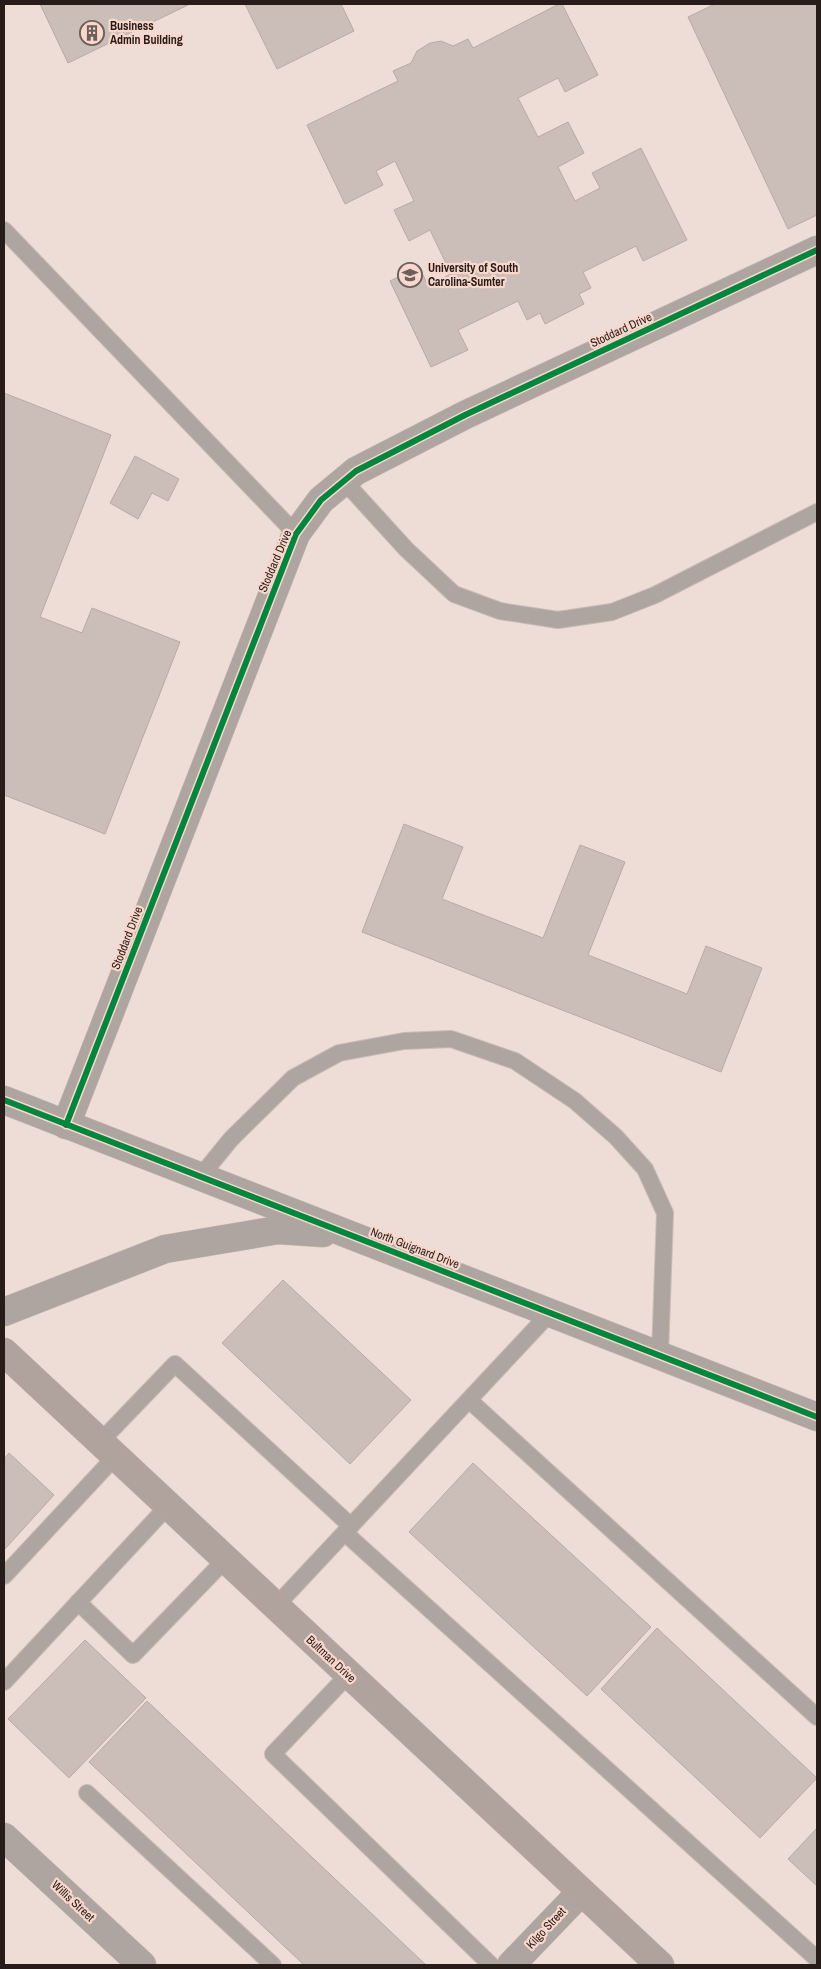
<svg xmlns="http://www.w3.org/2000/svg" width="821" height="1969" font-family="'Archivo Narrow',sans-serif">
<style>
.building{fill:#cbbdb8;stroke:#b8aaa6}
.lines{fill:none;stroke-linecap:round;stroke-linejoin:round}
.service-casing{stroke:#c9bab5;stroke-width:18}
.minor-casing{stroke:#c9bab5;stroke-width:29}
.trunk-casing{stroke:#c9bab5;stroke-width:29}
.service{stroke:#aea5a0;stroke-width:16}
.minor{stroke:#aea5a0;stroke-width:28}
.trunk{stroke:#b0a39e;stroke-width:28}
.cycleway-casing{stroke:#f8d7cc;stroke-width:9}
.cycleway{stroke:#00873e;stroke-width:6}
.labels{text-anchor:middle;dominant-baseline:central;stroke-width:4.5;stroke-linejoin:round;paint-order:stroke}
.poi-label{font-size:12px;font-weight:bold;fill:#281c18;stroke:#f8d7cc;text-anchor:start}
.street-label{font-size:12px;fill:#281c18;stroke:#f8d7cc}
</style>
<rect width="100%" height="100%" fill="#eedcd6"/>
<g class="building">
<path d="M40 4H190L68 63Z"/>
<path d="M245 4H341L354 31 277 69Z"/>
<path d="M559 4H562L598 75 565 92 558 78 518 98 538 137 568 122 584 153 558 167 575 201 600 188 592 173 641 148 687 240 643 261 636 246 583 272 591 288 579 294 584 304 545 324 540 313 527 320 518 301 458 330 468 350 431 367 390 281 419 267 428 285 451 274 430 230 409 241 394 210 414 201 395 161 376 171 383 185 345 204 307 125 398 81 393 71 411 63 417 51 430 43 441 41 453 46 468 39 473 48Z"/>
<path d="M715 4H817V215L788 229 688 17Z"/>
<path d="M4 393 111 435 40 617 82 633 92 608 180 642 105 834 4 795Z"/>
<path d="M135 456 179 479 168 501 152 493 138 519 110 503Z"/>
<path d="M404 824 463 847 442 899 543 938 580 845 625 862 588 955 687 994 706 946 762 968 721 1072 362 932Z"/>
<path d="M283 1280 411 1400 350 1464 222 1343Z"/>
<path d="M9 1453 54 1495 4 1550V1459Z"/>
<path d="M473 1463 651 1627 587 1696 409 1532Z"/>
<path d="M657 1628 817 1778 760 1838 601 1689Z"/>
<path d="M85 1640 146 1698 69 1778 8 1719Z"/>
<path d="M147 1701 426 1965H304L89 1762Z"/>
<path d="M817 1828V1886L788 1859Z"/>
</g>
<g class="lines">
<defs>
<g id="service">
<path d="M4 230 296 534"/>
<path d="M344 481 406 549 454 594 500 611 558 620 612 612 655 595 817 512"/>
<path d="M200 1177 231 1139 293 1078 339 1053 404 1041 451 1039 515 1061 575 1101 616 1137 645 1169 665 1213 660 1355"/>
<path d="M469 1400 817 1717"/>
<path d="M99 1443 175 1364 351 1526"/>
<path d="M345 1533 817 1959"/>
<path d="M4 1576 114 1458"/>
<path d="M78 1602 133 1655 225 1560"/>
<path d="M275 1607 550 1313"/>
<path d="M348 1675 273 1754 491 1965"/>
<path d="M4 1682 167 1507"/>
<path d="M87 1793 273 1965"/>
</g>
<g id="minor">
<path d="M4 1100 817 1417"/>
<path d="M66 1125 296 534 321 500 356 471 465 415 817 250"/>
<path d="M4 1312 165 1249 278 1230 323 1233"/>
<path d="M4 1837 142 1965"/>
<path d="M511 1965 581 1892"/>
</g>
<path id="trunk" d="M4 1352 660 1965"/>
</defs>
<use href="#service" class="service-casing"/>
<use href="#minor" class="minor-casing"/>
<use href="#trunk" class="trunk-casing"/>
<use href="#service" class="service"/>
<use href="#minor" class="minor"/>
<use href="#trunk" class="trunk"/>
<defs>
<g id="cycleway">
<path d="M4 1100 817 1417"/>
<path d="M66 1125 296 534 321 500 356 471 465 415 817 250"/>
</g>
</defs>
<use href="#cycleway" class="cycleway-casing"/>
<use href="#cycleway" class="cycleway"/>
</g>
<defs>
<symbol id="building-ring" viewBox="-11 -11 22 22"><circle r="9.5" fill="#f8d7cc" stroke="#6d5f5a" stroke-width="1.5"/><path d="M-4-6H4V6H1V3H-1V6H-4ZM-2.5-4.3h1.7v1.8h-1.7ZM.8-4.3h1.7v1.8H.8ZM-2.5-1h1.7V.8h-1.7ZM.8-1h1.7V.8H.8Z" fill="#6d5f5a"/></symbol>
<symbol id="university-ring" viewBox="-11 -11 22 22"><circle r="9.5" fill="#f8d7cc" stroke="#6d5f5a" stroke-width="1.5"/><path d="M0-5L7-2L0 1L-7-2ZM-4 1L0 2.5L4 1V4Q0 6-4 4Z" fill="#6d5f5a"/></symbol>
</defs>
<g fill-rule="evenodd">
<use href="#building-ring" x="78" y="19" width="28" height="28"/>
<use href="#university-ring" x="396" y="261" width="28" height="28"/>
</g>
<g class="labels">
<g class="poi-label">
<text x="110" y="26">Business<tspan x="110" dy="14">Admin Building</tspan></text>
<text x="428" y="268">University of South<tspan x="428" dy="14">Carolina-Sumter</tspan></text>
</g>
<g class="street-label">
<text transform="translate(621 330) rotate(-25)">Stoddard Drive</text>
<text transform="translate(275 561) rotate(-67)">Stoddard Drive</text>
<text transform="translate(127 938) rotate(-69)">Stoddard Drive</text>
<text transform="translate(415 1248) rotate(21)">North Guignard Drive</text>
<text transform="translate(331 1659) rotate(43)">Bultman Drive</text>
<text transform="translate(73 1901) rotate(43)">Willis Street</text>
<text transform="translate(546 1928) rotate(-47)">Kilgo Street</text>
</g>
</g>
<rect width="821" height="1969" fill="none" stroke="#281c18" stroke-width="10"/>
</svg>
